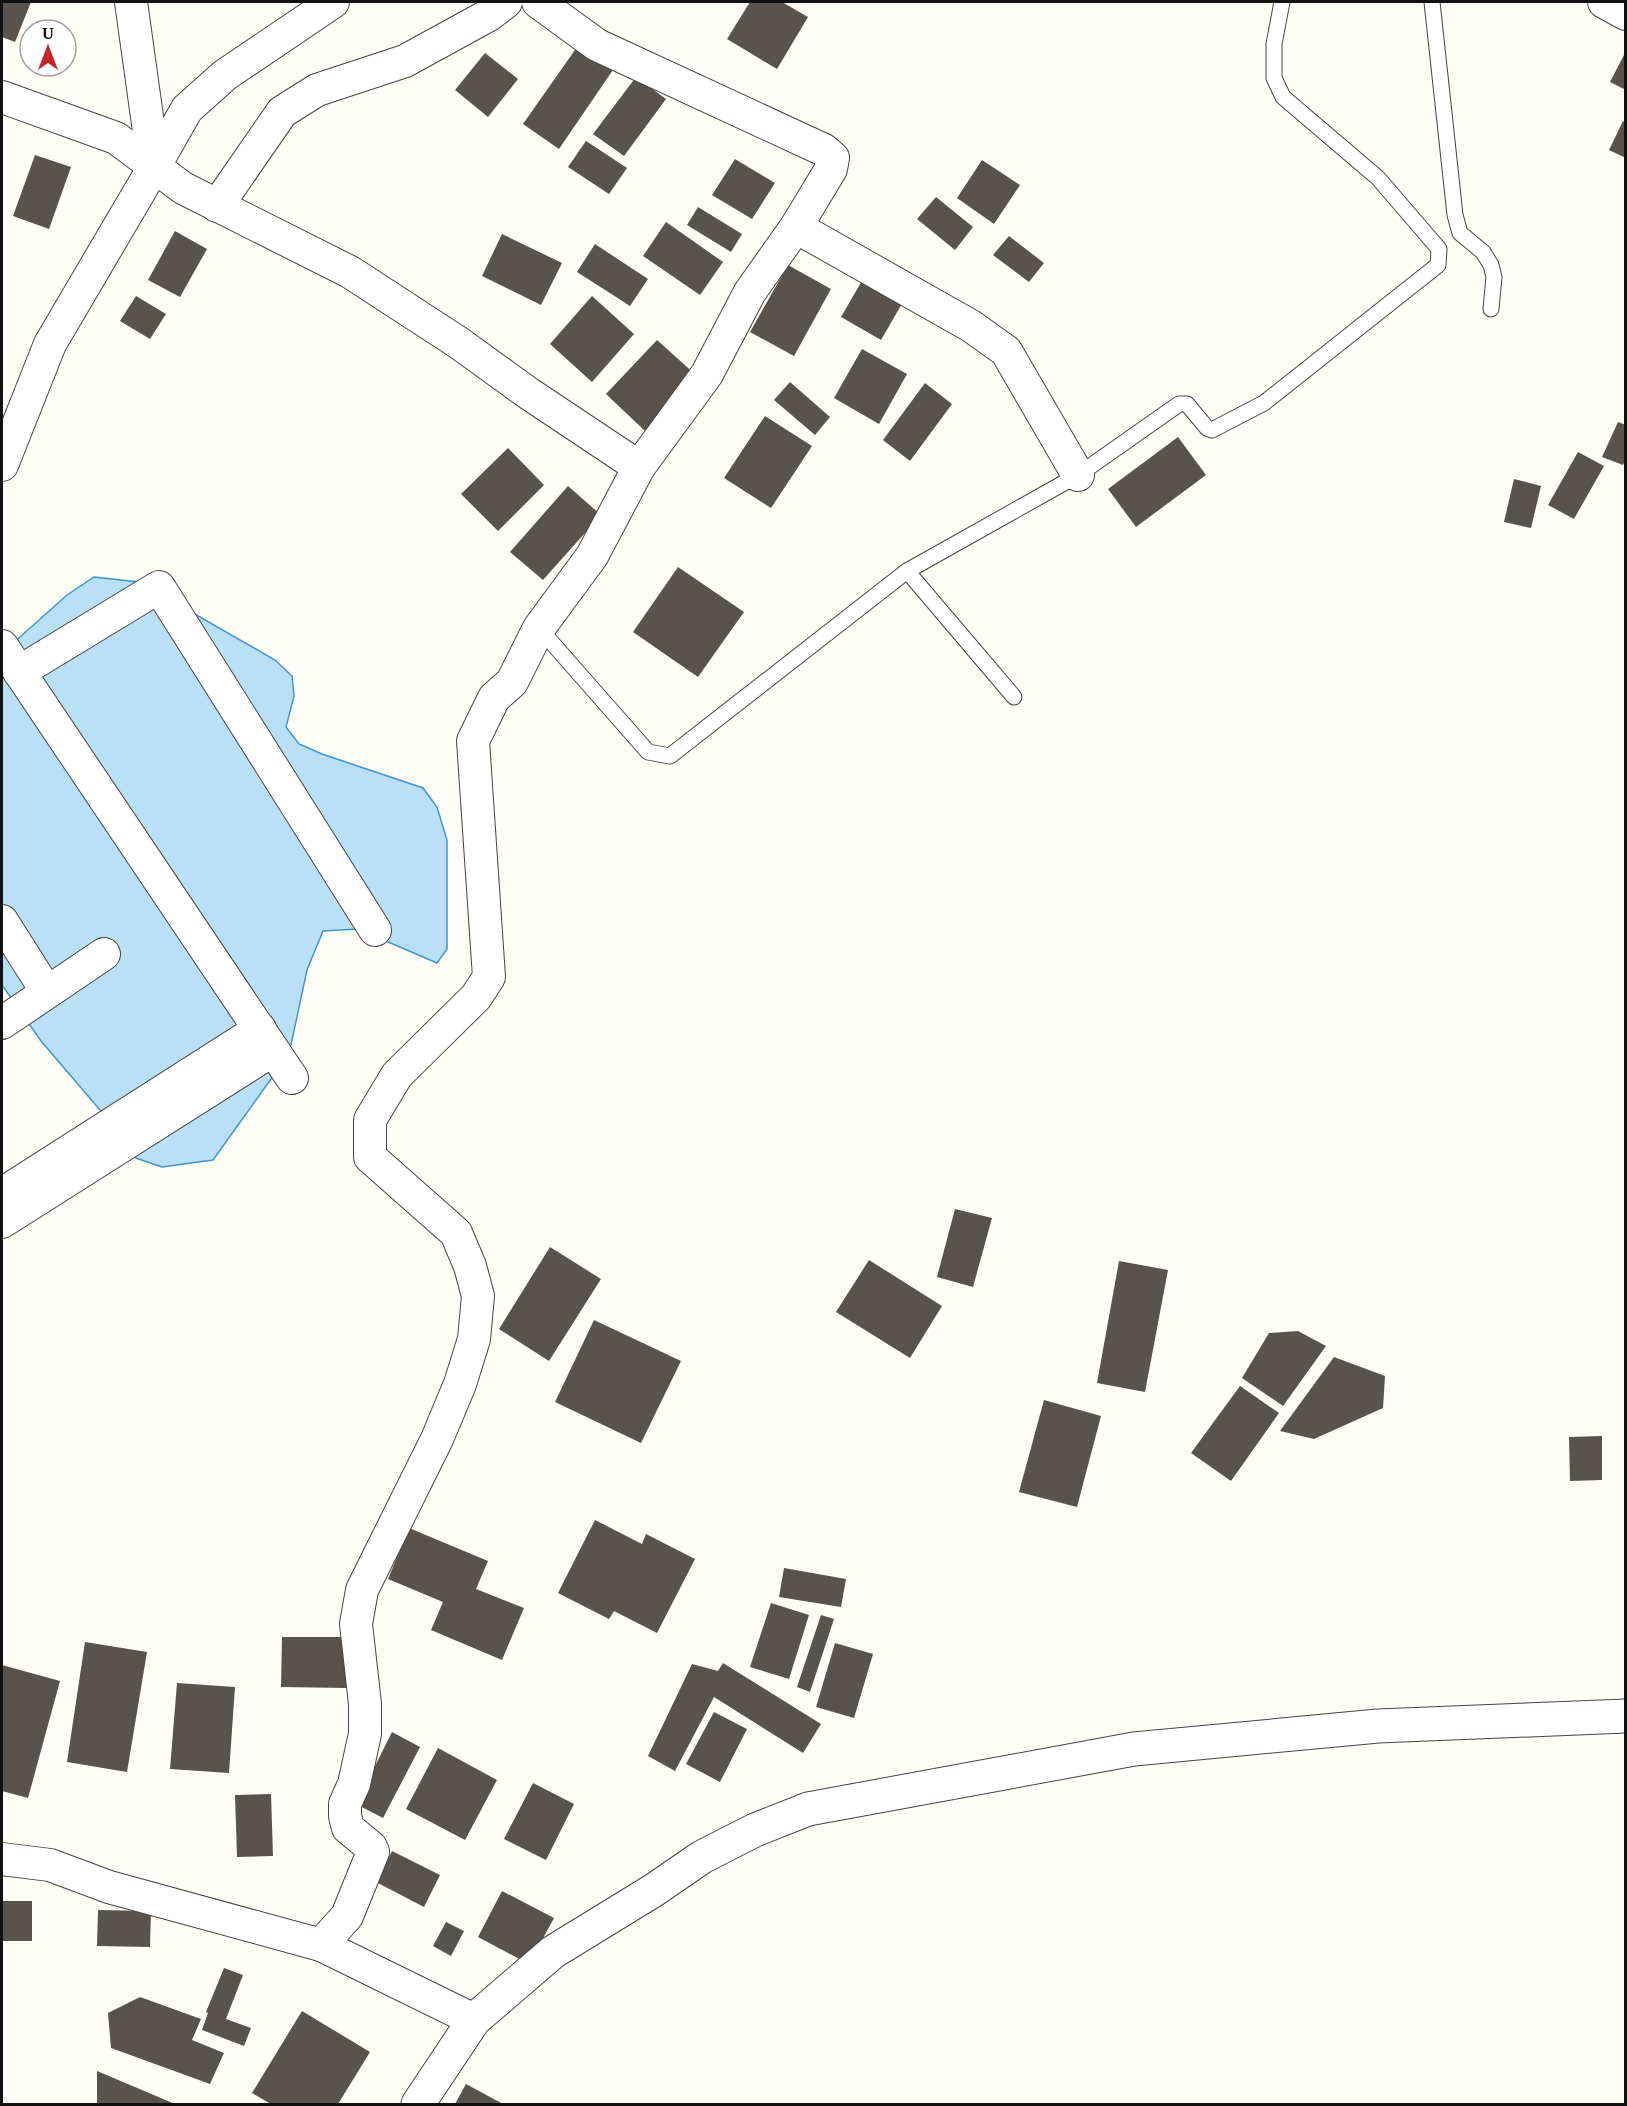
<svg xmlns="http://www.w3.org/2000/svg" width="1627" height="2106" font-family="'PT Serif',serif">
<style>
.water{fill:#b9e0f7;stroke:#3f96cf;stroke-width:1.5}
.building{fill:#5a524d}
.lines{fill:none;stroke-linecap:round;stroke-linejoin:round}
.service-casing{stroke:#444;stroke-width:17}
.minor-casing{stroke:#444;stroke-width:34}
.tertiary-casing{stroke:#444;stroke-width:35}
.service{stroke:#fff;stroke-width:15}
.minor{stroke:#fff;stroke-width:32}
.tertiary{stroke:#fff;stroke-width:33}
</style>
<rect width="100%" height="100%" fill="#fffdf5"/>
<path class="water" d="M94 577 139 582 275 660 292 676 294 696 286 727 299 744 322 754 423 788 437 807 447 840V949L437 963 358 929 323 931 307 970 289 1054 213 1160 162 1167 136 1158 100 1110 41 1041 2 985V653L67 595Z"/>
<g class="building">
<path d="M2 2H31L15 42 2 37Z"/>
<path d="M750 2H782L808 17 777 69 727 39Z"/>
<path d="M582 40 617 64 559 149 523 124Z"/>
<path d="M1626 51V90L1610 82Z"/>
<path d="M485 53 518 79 488 117 455 90Z"/>
<path d="M636 77 666 99 624 156 593 134Z"/>
<path d="M1623 121 1626 123V158L1609 150Z"/>
<path d="M586 141 627 168 609 194 568 167Z"/>
<path d="M35 155 71 167 49 229 13 216Z"/>
<path d="M735 159 775 183 752 219 712 195Z"/>
<path d="M982 160 1020 185 994 224 957 198Z"/>
<path d="M936 197 973 227 955 250 917 219Z"/>
<path d="M698 207 742 234 731 252 687 225Z"/>
<path d="M666 222 723 262 700 295 643 256Z"/>
<path d="M175 231 207 249 180 297 148 280Z"/>
<path d="M502 234 562 263 541 305 482 276Z"/>
<path d="M1009 236 1044 263 1029 282 993 255Z"/>
<path d="M595 244 648 279 630 306 577 272Z"/>
<path d="M788 265 831 289 794 356 750 332Z"/>
<path d="M863 279 903 302 881 340 841 317Z"/>
<path d="M136 296 166 314 150 339 120 321Z"/>
<path d="M592 296 634 334 592 382 550 344Z"/>
<path d="M657 340 697 376 645 431 606 394Z"/>
<path d="M862 349 907 374 879 424 834 398Z"/>
<path d="M790 382 830 417 815 435 774 400Z"/>
<path d="M925 383 952 404 910 461 883 440Z"/>
<path d="M765 416 812 446 771 508 724 478Z"/>
<path d="M1618 422 1626 425V459L1623 465 1602 457Z"/>
<path d="M1178 437 1206 475 1136 527 1108 489Z"/>
<path d="M508 448 544 485 498 531 461 494Z"/>
<path d="M1578 452 1604 466 1574 519 1548 505Z"/>
<path d="M1514 479 1541 486 1531 528 1504 522Z"/>
<path d="M568 486 601 515 543 580 510 552Z"/>
<path d="M678 567 744 612 698 677 633 632Z"/>
<path d="M955 1209 992 1218 973 1287 937 1277Z"/>
<path d="M550 1247 601 1279 549 1361 499 1329Z"/>
<path d="M869 1260 942 1306 910 1358 836 1312Z"/>
<path d="M1119 1261 1168 1270 1145 1392 1097 1383Z"/>
<path d="M594 1320 681 1361 641 1443 555 1402Z"/>
<path d="M1298 1331 1326 1346 1283 1406 1242 1378 1269 1333Z"/>
<path d="M1334 1357 1385 1376 1383 1408 1314 1439 1280 1431Z"/>
<path d="M1240 1386 1279 1413 1231 1481 1191 1453Z"/>
<path d="M1044 1400 1101 1416 1077 1507 1019 1492Z"/>
<path d="M1602 1436V1480L1570 1481 1569 1437Z"/>
<path d="M595 1520 642 1544 646 1534 695 1559 657 1633 614 1611 609 1619 558 1593Z"/>
<path d="M409 1528 488 1561 476 1589 524 1608 502 1660 431 1630 443 1602 388 1579Z"/>
<path d="M784 1568 846 1579 841 1607 779 1597Z"/>
<path d="M771 1603 809 1615 789 1679 750 1667Z"/>
<path d="M821 1615 834 1619 810 1692 797 1687Z"/>
<path d="M282 1637H347V1688L281 1687Z"/>
<path d="M85 1642 147 1652 127 1772 67 1762Z"/>
<path d="M835 1643 873 1654 854 1718 816 1707Z"/>
<path d="M723 1663 821 1724 803 1753 714 1697 675 1771 648 1756 692 1664 718 1671Z"/>
<path d="M2 1665 60 1681 28 1798 2 1791Z"/>
<path d="M177 1683 235 1687 229 1773 170 1769Z"/>
<path d="M714 1712 747 1729 720 1782 686 1764Z"/>
<path d="M392 1732 420 1747 383 1818 356 1804Z"/>
<path d="M438 1748 497 1780 465 1840 406 1809Z"/>
<path d="M533 1783 574 1804 546 1860 504 1839Z"/>
<path d="M271 1794 273 1856 237 1857 235 1795Z"/>
<path d="M392 1851 440 1875 424 1907 376 1882Z"/>
<path d="M502 1891 554 1918 529 1964 478 1937Z"/>
<rect x="2" y="1901" width="30" height="40"/>
<path d="M98 1910 151 1911 150 1947 97 1946Z"/>
<path d="M446 1922 464 1931 451 1956 433 1946Z"/>
<path d="M224 1968 243 1975 226 2019 251 2028 244 2046 202 2030 208 2013 206 2012Z"/>
<path d="M140 1997 201 2019 192 2040 224 2053 210 2084 111 2048 108 2013Z"/>
<path d="M302 2011 370 2052 338 2104H271L252 2093Z"/>
<path d="M97 2071 175 2104H97Z"/>
<path d="M466 2084 503 2104H455Z"/>
</g>
<g class="lines">
<defs>
<g id="service">
<path d="M1432 2 1455 215 1460 233 1483 252 1491 265 1494 277 1491 309"/>
<path d="M907 571 1014 697"/>
<path d="M539 628 648 752 670 756 907 571 1078 475 1179 404H1187L1207 428 1212 430 1264 403 1438 265 1439 249 1378 178 1283 97 1274 78V44L1282 2"/>
</g>
<g id="minor">
<path d="M1604 2 1626 14"/>
<path d="M2 97 116 138 183 188 350 272 459 343 528 393 639 467"/>
<path d="M154 167 187 109 225 75 333 2"/>
<path d="M217 206 282 112 317 90 405 61 489 15 506 2"/>
<path d="M796 227 971 326 1006 351 1078 475"/>
<path d="M2 465 50 344 154 167 131 2"/>
<path d="M2 646 292 1078"/>
<path d="M19 672 159 587 375 930"/>
<path d="M2 921 47 992"/>
<path d="M2 1023 104 954"/>
<path d="M2 1194 260 1029"/>
<path d="M2 1222 273 1050"/>
<path d="M2 1859 50 1865 109 1887 321 1945 474 2020"/>
<path d="M321 1945 347 1916 373 1852 371 1847 348 1828 345 1816V1804L354 1784 365 1734V1704L356 1624 362 1590 437 1439 460 1384 474 1339 478 1296 470 1266 456 1233 370 1157V1120L397 1075 476 997 489 977 473 741 494 698 512 682 539 628 592 556 639 467 707 374 750 292 796 227 831 169 833 158 824 150 597 45 538 2"/>
</g>
<path id="tertiary" d="M418 2104 474 2020 553 1952 654 1890 702 1857 755 1830 808 1809 1134 1749 1378 1726 1626 1716"/>
</defs>
<use href="#service" class="service-casing"/>
<use href="#minor" class="minor-casing"/>
<use href="#tertiary" class="tertiary-casing"/>
<use href="#service" class="service"/>
<use href="#minor" class="minor"/>
<use href="#tertiary" class="tertiary"/>
</g>
<rect width="1627" height="2106" fill="none" stroke="#111111" stroke-width="6"/>
<g transform="translate(48 48)"><circle r="28" fill="#ffffff" stroke="#a0a0a0" stroke-width="1.5"/>
<path d="M0-4.5L10 22L0 15L-10 22Z" fill="#c4262e"/>
<text y="-9" font-size="16" font-weight="bold" text-anchor="middle" fill="#111111">U</text>
</g>
</svg>
